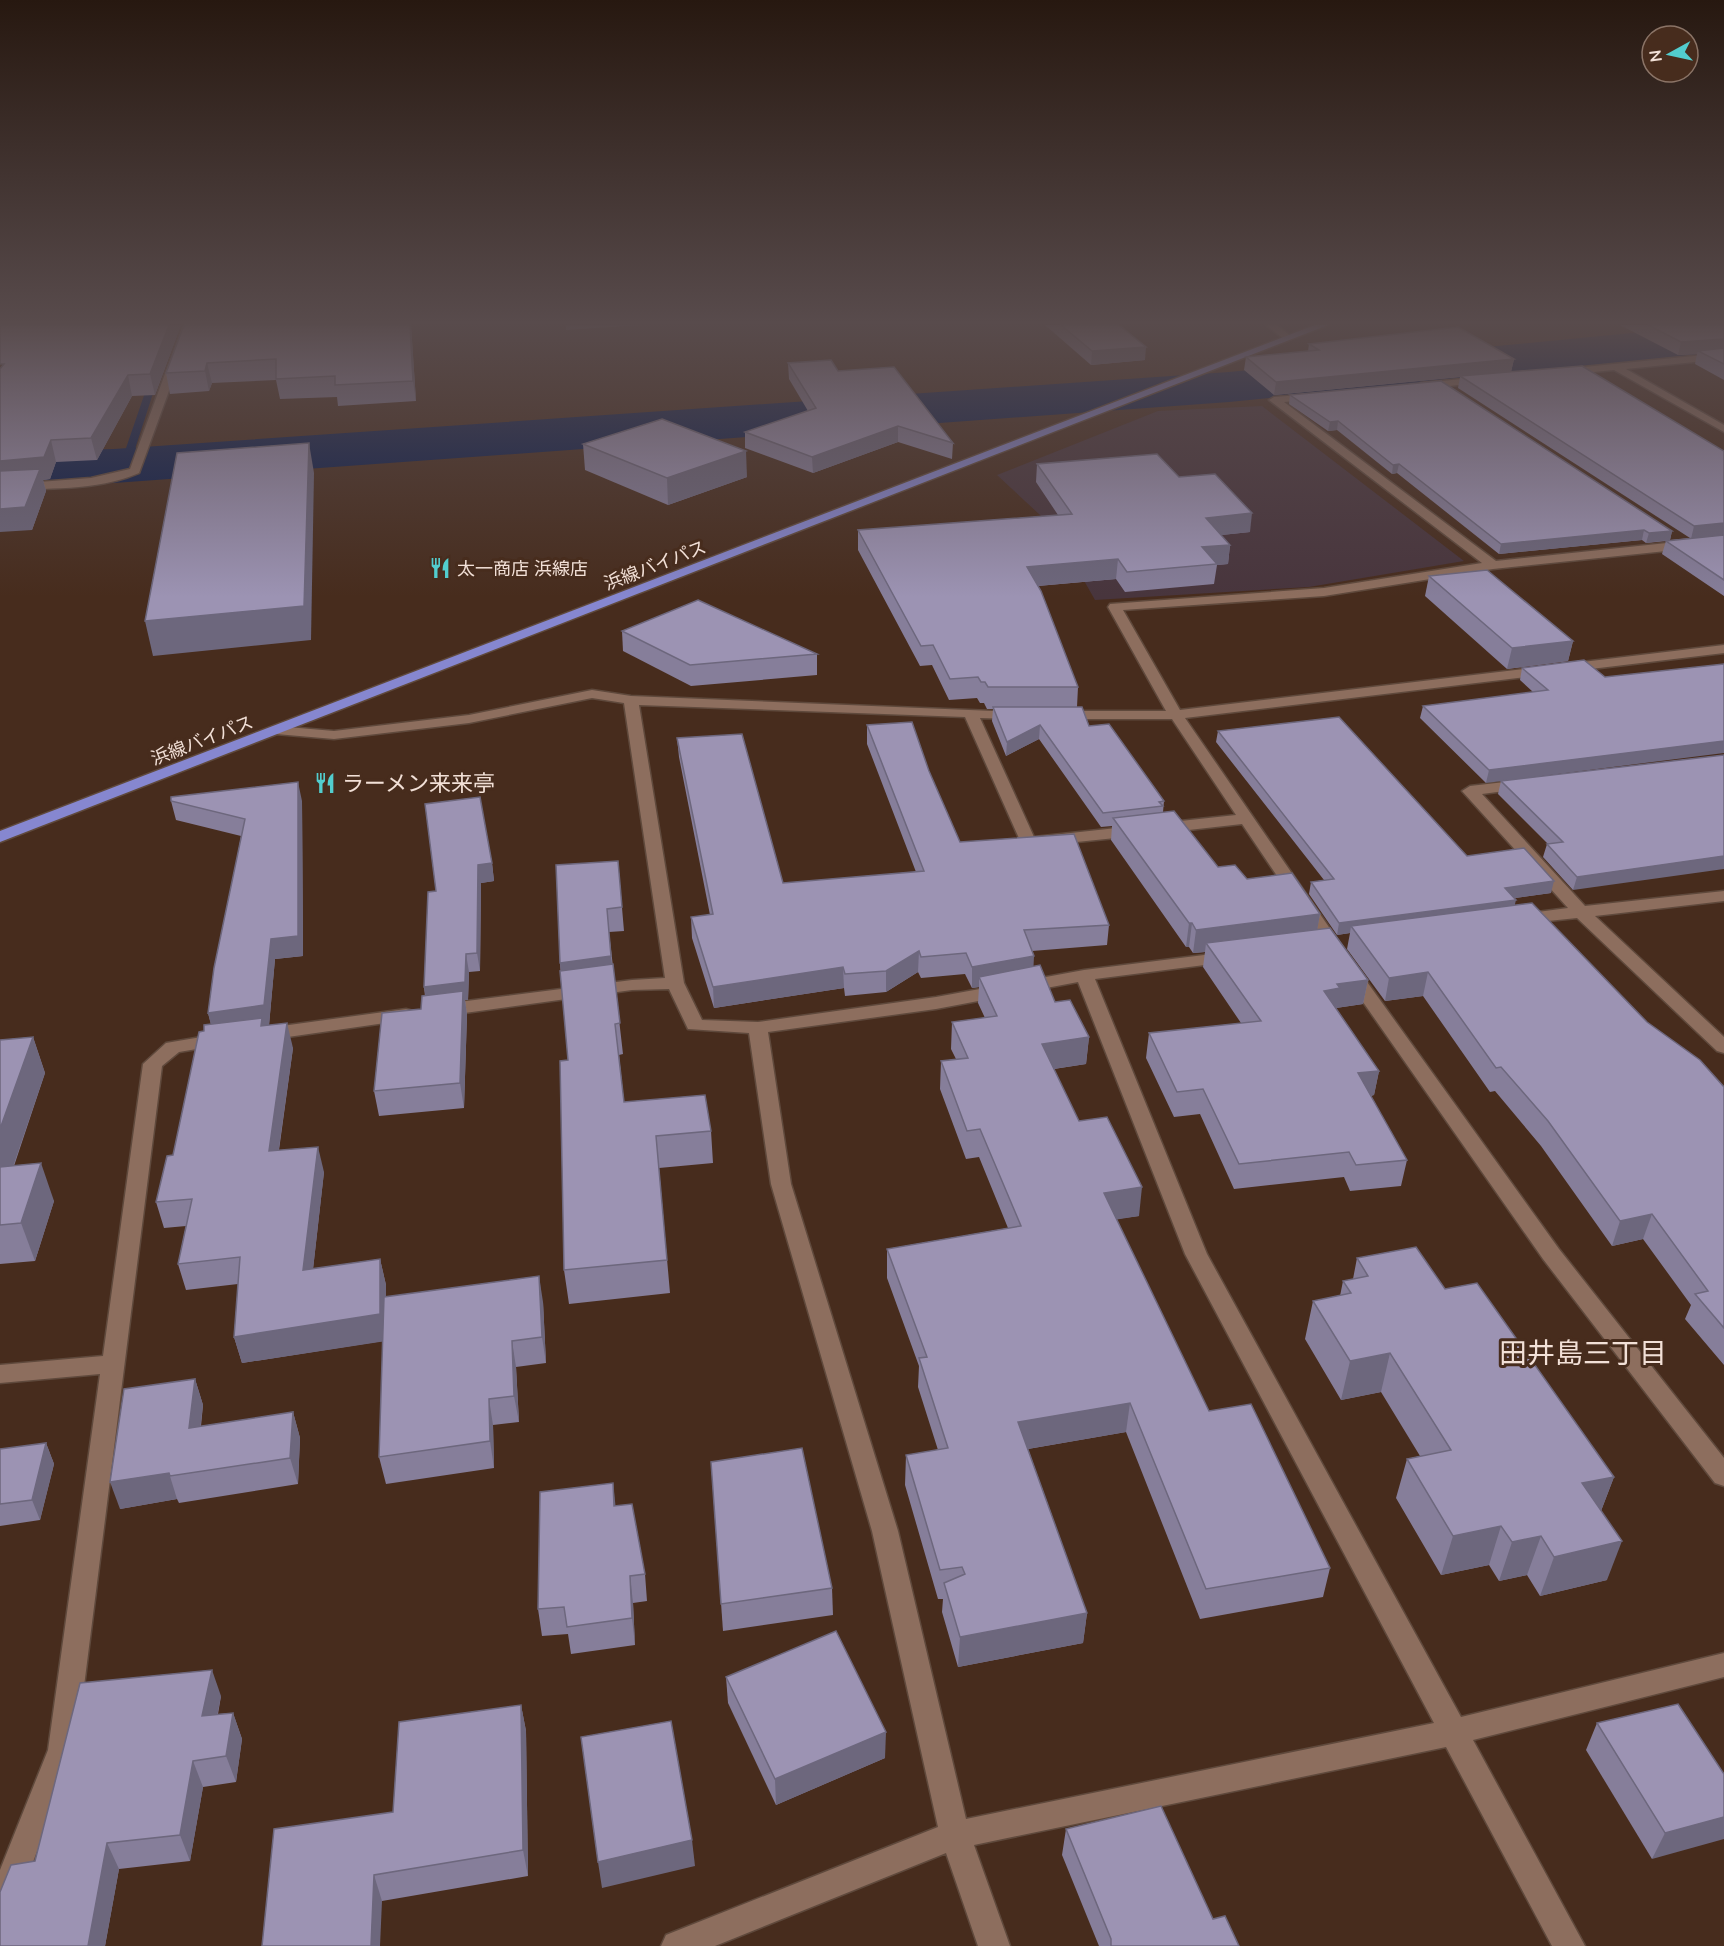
<svg xmlns="http://www.w3.org/2000/svg" width="1724" height="1946" font-family="Mulish,'Noto Sans JP',sans-serif">
<style>
.industrial{fill:#48353d}
.lines{fill:none;stroke-linecap:round;stroke-linejoin:round}
.stream{fill:#091c4d;fill-rule:evenodd}
.river{fill:#091c4d;fill-rule:evenodd}
.minor-casing{stroke:#5f493c;stroke-width:3}
.secondary-casing{stroke:#5f493c;stroke-width:3}
.trunk-casing{stroke:#5f493c;stroke-width:3}
.minor{fill:#8d6e5e;fill-rule:evenodd}
.secondary{fill:#8d6e5e;fill-rule:evenodd}
.trunk{fill:#8687d0;fill-rule:evenodd}
.wall{fill:#867e9a}
.shaded-wall{fill:#6d677d}
.building{fill:#9c93b3;stroke:#6d677d;stroke-width:1.5}
.labels{text-anchor:middle;dominant-baseline:central;stroke-width:6;stroke-linejoin:round;paint-order:stroke}
.far-street-label{font-size:18px;fill:#f2e0d7;stroke:#472c1d}
.far-poi-label{font-size:18px;fill:#f2e0d7;stroke:#472c1d;text-anchor:start}
.poi-label{font-size:22px;fill:#f2e0d7;stroke:#472c1d;text-anchor:start}
.near-neighbourhood-label{font-size:28px;fill:#f2e0d7;stroke:#472c1d}
</style>
<rect width="100%" height="100%" fill="#472c1d"/>
<path class="industrial" d="M1262 406 1464 561 1309 587 1095 600 1054 528 997 475 1158 411Z"/>
<g class="lines">
<path class="stream" d="M154 375 158 378 133 455 117 468H111V464L124 454 150 378Z"/>
<path class="river" d="M1714 325H1724V352L1229 402 114 483 0 486V452L114 449 1229 372Z"/>
<defs>
<g id="minor">
<path d="M183 325H193L139 473C96 492 45 487 0 491V485L91 478 130 469Z"/>
<path d="M1724 353V359L1626 369 1724 425V432L1614 370 1564 375 1559 372 1564 369Z"/>
<path d="M1483 377 1487 378V382L1421 389 1416 386 1421 383Z"/>
<path d="M1313 394 1318 397 1317 399 1284 402 1496 561 1724 537V545L1493 569 1324 596 1123 610 1180 710 1724 645V653L1185 718 1344 949 1341 953H1329L1242 824 1162 833 1156 831 1154 828 1156 825 1162 823 1236 815 1172 719H1061L1054 715 1061 711H1166L1108 607 1110 604 1324 588 1482 563 1269 400 1274 397Z"/>
<path d="M592 690 631 696 1020 712 1022 715 1015 719 980 718 1034 837 1135 826 1141 828 1143 831 1135 836 1028 847 1022 845 965 717 639 705 684 983 702 1020 758 1022 936 997 1084 970 1228 952 1234 953 1237 957 1234 961 1228 962 1095 979 1207 1254 1461 1717 1724 1653V1677L1473 1740 1585 1946H1552L1446 1747 974 1845 1010 1946H978L946 1853 715 1946H661L666 1935 938 1827 872 1531 771 1184 749 1033 688 1029 669 989 632 990 443 1016 436 1014 434 1010 436 1006 443 1004 632 980 665 978 624 703 592 698 469 723 334 739 276 734 269 730 276 726 334 731 469 715ZM1078 982 1185 1254 1434 1723 966 1819 898 1531 791 1184 768 1032 936 1009Z"/>
<path d="M1522 780 1527 782 1530 785 1527 788 1482 794 1585 906 1724 891V901L1595 916 1724 1037V1053L1717 1051 1577 918 1520 924 1514 923 1511 919 1514 915 1568 908 1462 791 1470 786Z"/>
<path d="M1351 967 1357 968 1559 1249 1724 1458V1486L1715 1483 1543 1259 1342 972 1345 968Z"/>
<path d="M406 1009 413 1011 415 1015 413 1019 267 1040 260 1038 258 1034 260 1030 267 1028Z"/>
<path d="M219 1034 226 1036 228 1040 226 1044 179 1052 162 1066 76 1750 11 1919 0 1923V1870L48 1750 100 1374 0 1383V1365L103 1356 143 1064 166 1043Z"/>
</g>
<path id="secondary" d="M1266 325H1277L1293 338 1285 340Z"/>
<path id="trunk" d="M1315 325H1328L0 842V831Z"/>
</defs>
<use href="#minor" class="minor-casing"/>
<use href="#secondary" class="secondary-casing"/>
<use href="#trunk" class="trunk-casing"/>
<use href="#minor" class="minor"/>
<use href="#secondary" class="secondary"/>
<use href="#trunk" class="trunk"/>
</g>
<g class="wall">
<path d="M0 325H181L155 395 132 396 97 460 56 462 50 479 43 480 46 491 32 530Z"/>
<path d="M184 325H411L416 401 338 406 337 397 280 399 276 380 212 383 209 391 170 394 166 373Z"/>
<path d="M1045 325H1119L1145 360 1091 365Z"/>
<path d="M1620 325H1724V380L1695 364 1697 354 1678 355Z"/>
<path d="M1309 344 1514 359 1511 372 1724 451V596L1662 554 1666 541 1646 543 1642 540 1499 554 1397 473 1392 474 1337 430 1328 431 1289 404 1290 395 1672 531 1670 540 1690 538 1458 388 1460 377 1274 395 1244 370 1246 357 1308 351Z"/>
<path d="M788 363 838 371 953 443 952 459 898 442 813 473 745 448V432L808 411 789 379Z"/>
<path d="M583 444 747 477 668 505 585 470Z"/>
<path d="M1037 464 1179 477 1250 532 1221 535 1230 545 1228 564 1217 565 1214 584 1125 592 1116 579 1038 586 1078 687 1077 707 1089 726 1164 801 1163 812 1218 867 1247 879 1320 914 1317 929 1368 980 1363 1004 1336 1008 1379 1071 1374 1095 1371 1096 1407 1160 1401 1186 1350 1191 1344 1177 1234 1189 1200 1114 1174 1117 1146 1058 1149 1033 1241 1023 1203 967 1205 952 1193 953 1189 947H1186L1111 840 1112 826 1101 827 1039 739 1006 756 992 721 993 709H987L984 703H980L977 698 949 700 932 665 920 666 858 550V530L1058 515 1036 482Z"/>
<path d="M1429 576 1573 641 1568 661 1507 669 1425 596Z"/>
<path d="M622 631 817 654V675L691 686 623 651Z"/>
<path d="M1584 660 1486 783 1420 718 1423 706 1533 692 1520 680 1522 668Z"/>
<path d="M867 725 929 771 960 842 1109 925 1107 945 1032 951 1033 966 1055 1002 1089 1037 1086 1064 1054 1069 1079 1121 1139 1216 1116 1219 1209 1411 1330 1568 1323 1597 1200 1619 1126 1432 1028 1449 1087 1613 1083 1643 958 1667 942 1612 943 1599H938L905 1485 906 1455 938 1450 918 1387 919 1366 887 1278V1249L1008 1228 979 1157 966 1159 940 1089 941 1061 956 1059 951 1049 952 1022 985 1018 978 1003 979 987 972 988 965 974 921 978 918 972 886 992 845 996 844 988 714 1008 692 938 691 917 710 915 679 757 677 738 783 883 916 872 867 744Z"/>
<path d="M1218 731 1467 856 1551 893 1515 898V905L1647 1022 1724 1087V1365L1685 1319 1691 1305 1643 1239 1612 1246 1541 1146 1495 1091 1490 1092 1423 996 1385 1001 1347 949 1350 933 1337 935 1309 894 1311 882 1324 880 1216 742Z"/>
<path d="M1724 755 1573 890 1543 857 1547 844H1548L1498 794 1501 781Z"/>
<path d="M171 801H302L303 956 275 959 269 1025 293 1048 279 1150 324 1172 313 1269 380 1259 386 1285V1297L543 1302 546 1363 516 1367 519 1422 493 1425 494 1468 386 1484 379 1457 383 1341 242 1363 234 1337 238 1284 186 1290 178 1264 186 1226 164 1228 156 1202 173 1155 204 1031 211 1024 208 1013 241 836 176 820Z"/>
<path d="M618 861 624 931 609 932 623 1054 619 1055 624 1102 711 1131 713 1163 659 1168 670 1293 569 1304 564 1270 568 1060 560 963Z"/>
<path d="M492 863 494 881 481 883 480 971 469 972 468 1000H465L467 1015 464 1108 379 1116 374 1091 421 1009 425 996 424 987 436 891Z"/>
<path d="M33 1037 45 1073 14 1166 54 1201 35 1261 0 1264V1040Z"/>
<path d="M1357 1258 1445 1289 1614 1477 1601 1511 1607 1580 1540 1596 1527 1575 1499 1581 1489 1565 1441 1575 1396 1498 1407 1459 1420 1456 1381 1392 1341 1400 1305 1339 1313 1301 1340 1296 1343 1281 1353 1279Z"/>
<path d="M195 1379 203 1405 201 1426 293 1412 300 1438 298 1484 179 1503 177 1499 120 1509Z"/>
<path d="M46 1443 54 1464 40 1520 0 1526V1449Z"/>
<path d="M711 1462 832 1588 833 1615 723 1631Z"/>
<path d="M615 1506 645 1574 647 1601 633 1603 635 1645 571 1654 568 1634 542 1636 538 1609Z"/>
<path d="M726 1677 885 1758 776 1805 728 1703Z"/>
<path d="M221 1696 218 1714 233 1713 242 1739 236 1782 203 1787 190 1861 119 1869 105 1946H0L35 1861Z"/>
<path d="M521 1705 526 1731 528 1876 382 1901 262 1946 393 1812Z"/>
<path d="M1597 1723 1724 1774 1652 1859 1586 1750Z"/>
<path d="M1066 1829 1213 1919 1239 1946H1099L1062 1855Z"/>
</g>
<g class="shaded-wall">
<path d="M169 325H181L155 395 150 374Z"/>
<path d="M410 325H411L416 401 413 381Z"/>
<path d="M566 325H641L566 330Z"/>
<path d="M1724 339V351H1698L1697 354 1678 355 1681 342Z"/>
<path d="M1146 347 1145 360 1091 365 1092 351Z"/>
<path d="M1514 359 1511 372 1274 395 1276 382Z"/>
<path d="M207 363 212 383 209 391 205 371Z"/>
<path d="M128 375 132 396 97 460 91 438Z"/>
<path d="M1338 421 1337 430 1328 431 1330 422Z"/>
<path d="M898 426V442L813 473 812 457Z"/>
<path d="M51 440 56 462 50 479 43 480 46 491 32 530 0 532V461Z"/>
<path d="M309 443 314 473 311 640 153 656 145 621Z"/>
<path d="M746 451 747 477 668 505 667 478Z"/>
<path d="M1399 464 1397 473 1392 474 1393 465Z"/>
<path d="M1252 513 1250 532 1204 537 1206 518Z"/>
<path d="M1724 523V535L1691 539 1694 526Z"/>
<path d="M1644 530 1642 540 1499 554 1501 544Z"/>
<path d="M1672 531 1670 540 1646 543 1649 533Z"/>
<path d="M1230 545 1228 564 1217 565V564L1202 547Z"/>
<path d="M1118 559 1116 579 1026 587 1027 567Z"/>
<path d="M1573 641 1568 661 1507 669 1512 648Z"/>
<path d="M1040 725 1039 739 1006 756 1007 742Z"/>
<path d="M1724 741V753L1486 783 1489 770Z"/>
<path d="M298 782 302 801 303 956 275 959 269 1026 213 1033 208 1013 271 939Z"/>
<path d="M1724 856V869L1573 890 1577 877Z"/>
<path d="M492 863 494 881 481 883 480 971 477 953 478 865Z"/>
<path d="M1554 881 1551 893 1502 900 1505 888Z"/>
<path d="M1516 900 1513 912 1351 926 1350 933 1337 935 1339 923Z"/>
<path d="M1320 914 1316 937 1206 943 1205 952 1193 953 1196 930Z"/>
<path d="M1189 923H1192L1189 947H1186Z"/>
<path d="M919 951 918 972 886 992V971Z"/>
<path d="M466 954 469 972 468 1000H465L467 1015 464 1108 460 1083 427 1005 424 987Z"/>
<path d="M611 956 614 980 562 987 560 963Z"/>
<path d="M1034 956 1033 977H979V987L972 988V967Z"/>
<path d="M843 967 844 988 714 1008 713 987Z"/>
<path d="M1428 972 1423 996 1385 1001 1389 978Z"/>
<path d="M1368 980 1363 1004 1336 1008 1324 991 1337 984Z"/>
<path d="M287 1023 293 1048 275 1176 269 1151Z"/>
<path d="M33 1037 45 1073 0 1205V1129Z"/>
<path d="M1089 1037 1086 1064 1040 1071 1042 1044Z"/>
<path d="M1379 1071 1374 1095 1353 1098 1358 1073Z"/>
<path d="M318 1147 324 1172 310 1296 303 1270Z"/>
<path d="M41 1163 54 1201 35 1261 21 1223Z"/>
<path d="M1142 1187 1139 1216 1101 1222 1104 1193Z"/>
<path d="M1652 1214 1643 1239 1612 1246 1620 1221Z"/>
<path d="M380 1259 386 1285V1341L242 1363 234 1337Z"/>
<path d="M539 1276 543 1302 546 1363 542 1337Z"/>
<path d="M512 1341 516 1367 519 1422 514 1396Z"/>
<path d="M1390 1353 1381 1392 1341 1400 1350 1361Z"/>
<path d="M195 1379 203 1405 197 1455 189 1428Z"/>
<path d="M489 1399 493 1425 494 1468 490 1441Z"/>
<path d="M1130 1403 1126 1432 1016 1451 1018 1422Z"/>
<path d="M293 1412 300 1438 298 1484 290 1458Z"/>
<path d="M46 1443 54 1464 40 1520 32 1500Z"/>
<path d="M169 1473 177 1499 120 1509 110 1482Z"/>
<path d="M1614 1477 1599 1516 1582 1483Z"/>
<path d="M613 1483 616 1510 614 1506Z"/>
<path d="M1501 1526 1489 1565 1441 1575 1453 1536Z"/>
<path d="M1541 1536 1527 1575 1499 1581 1512 1542Z"/>
<path d="M1622 1541 1607 1580 1540 1596 1554 1557Z"/>
<path d="M630 1576 633 1603 635 1645 632 1618Z"/>
<path d="M1087 1613 1083 1643 958 1667 960 1637Z"/>
<path d="M212 1670 221 1696 212 1742 202 1716Z"/>
<path d="M521 1705 526 1731 528 1876 523 1850Z"/>
<path d="M233 1713 242 1739 236 1782 226 1756Z"/>
<path d="M886 1732 885 1758 776 1805 775 1779Z"/>
<path d="M193 1761 203 1787 190 1861 180 1835Z"/>
<path d="M1724 1817V1839L1652 1859 1665 1833Z"/>
<path d="M692 1840 695 1866 602 1888 598 1862Z"/>
<path d="M107 1843 119 1869 105 1946H88Z"/>
<path d="M374 1875 382 1901 380 1946H371Z"/>
</g>
<g class="building">
<path d="M0 325H169L150 374 128 375 91 438 51 440 44 457 0 461V369L4 364H0Z"/>
<path d="M184 325H410L413 381 335 385V376L276 379V359L207 363 205 371 166 373Z"/>
<path d="M1061 325H1119L1146 347 1092 351Z"/>
<path d="M1648 325H1724V339L1681 342Z"/>
<path d="M1458 327 1514 359 1276 382 1246 357 1319 350 1309 344Z"/>
<path d="M1724 348V364L1698 351Z"/>
<path d="M831 360 838 371 894 367 953 443 898 426 812 457 745 432 816 408 788 363Z"/>
<path d="M1582 366 1724 451V523L1694 526 1460 376Z"/>
<path d="M1441 381 1672 531 1649 533 1644 530 1501 544 1399 464 1393 465 1338 421 1330 422 1290 395Z"/>
<path d="M662 419 746 451 667 478 583 444Z"/>
<path d="M309 443 304 606 145 621 177 453Z"/>
<path d="M1157 454 1179 477 1215 474 1252 513 1206 518 1230 545 1202 547 1217 564 1127 572 1118 559 1027 567 1041 591 1078 687H988L985 682H981L978 677 950 679 933 645 921 646 858 530 1072 514 1037 464Z"/>
<path d="M40 469 25 507 0 509V471Z"/>
<path d="M1724 535V580L1666 541Z"/>
<path d="M1487 570 1573 641 1512 648 1429 576Z"/>
<path d="M698 600 817 654 690 665 622 631Z"/>
<path d="M1584 660 1605 677 1724 664V741L1489 770 1423 706 1548 690 1522 668Z"/>
<path d="M993 707H1082L1089 726 1109 724 1164 801 1159 802 1163 806 1103 813 1040 725 1007 742Z"/>
<path d="M1339 717 1467 856 1524 848 1554 881 1505 888 1516 900 1339 923 1311 882 1334 879 1218 731Z"/>
<path d="M912 722 929 771 960 842 1074 834 1109 925 1024 930 1034 956 972 967 966 953 921 957 919 951 886 971 845 974 843 967 713 987 691 917 713 914 677 738 742 734 783 883 924 871 867 725Z"/>
<path d="M1724 755V856L1577 877 1547 844 1563 842 1501 781Z"/>
<path d="M298 782V936L271 939 264 1005 208 1013 214 968 245 819 171 801V797Z"/>
<path d="M480 797 492 863 478 865 477 953 466 954 465 982 424 987 428 892 436 891 425 804Z"/>
<path d="M1174 811 1218 867 1235 865 1247 879 1292 873 1320 914 1196 930 1192 923H1189L1113 818Z"/>
<path d="M618 861 622 907 607 909 611 956 560 963 556 865Z"/>
<path d="M1532 903 1647 1022 1700 1060 1724 1087V1328L1695 1294 1708 1291 1652 1214 1620 1221 1548 1121 1501 1067 1496 1068 1428 972 1389 978 1351 926Z"/>
<path d="M1330 928 1368 980 1337 984 1340 988 1324 991 1379 1071 1358 1073 1407 1160 1356 1165 1349 1152 1239 1164 1203 1089 1177 1092 1149 1033 1261 1021 1206 943Z"/>
<path d="M613 964 620 1023 615 1024 624 1102 705 1095 711 1131 656 1136 667 1260 564 1270 560 1061 568 1060 560 971Z"/>
<path d="M1040 965 1055 1002 1070 1000 1089 1037 1042 1044 1079 1121 1107 1117 1142 1187 1104 1193 1209 1411 1251 1404 1330 1568 1206 1589 1130 1403 1018 1422 1087 1613 960 1637 944 1583 965 1574 962 1567 940 1570 906 1455 948 1448 919 1358 927 1357 887 1249 1021 1226 980 1129 967 1131 941 1061 968 1058 952 1022 997 1016 979 977Z"/>
<path d="M463 991 460 1083 374 1091 382 1013 421 1009 422 996Z"/>
<path d="M262 1018 261 1026 287 1023 269 1151 318 1147 303 1270 380 1259V1314L234 1337 240 1257 178 1264 192 1199 156 1202 167 1156 173 1155 199 1032 204 1031V1025Z"/>
<path d="M33 1037 0 1129V1040Z"/>
<path d="M41 1163 21 1223 0 1225V1167Z"/>
<path d="M1416 1247 1445 1289 1477 1283 1614 1477 1582 1483 1622 1541 1554 1557 1541 1536 1512 1542 1501 1526 1453 1536 1407 1459 1451 1450 1390 1353 1350 1361 1313 1301 1351 1293 1343 1281 1368 1276 1357 1258Z"/>
<path d="M539 1276 542 1337 512 1341 514 1396 489 1399 490 1441 379 1457 384 1297Z"/>
<path d="M195 1379 189 1428 293 1412 290 1458 170 1476 169 1473 110 1482 124 1389Z"/>
<path d="M46 1443 32 1500 0 1504V1449Z"/>
<path d="M802 1448 832 1588 721 1604 711 1462Z"/>
<path d="M613 1483 614 1506 632 1504 645 1574 630 1576 632 1618 567 1627 564 1607 538 1609 540 1492Z"/>
<path d="M836 1631 886 1732 775 1779 726 1677Z"/>
<path d="M212 1670 202 1716 233 1713 226 1756 193 1761 180 1835 107 1843 88 1946H0V1892L11 1865 35 1861 80 1683Z"/>
<path d="M1678 1704 1724 1774V1817L1665 1833 1597 1723Z"/>
<path d="M521 1705 523 1850 374 1875 371 1946H262L274 1829 393 1812 399 1722Z"/>
<path d="M671 1721 692 1840 598 1862 581 1737Z"/>
<path d="M1161 1806 1213 1919 1225 1916 1239 1946H1111V1939L1066 1829Z"/>
</g>
<linearGradient id="sky" x2="0" y2="1"><stop stop-color="#271810"/><stop offset="0.54" stop-color="#584b4c"/><stop offset="1" stop-color="#584b4c" stop-opacity="0"/></linearGradient>
<rect width="1724" height="597" fill="url(#sky)"/>
<defs>
<symbol id="restaurant-bare" viewBox="-9 -9 18 18"><path d="M-5-6h1v4h1v-4h1v4h1v-4h1v5L-1.5 .5V6h-2V.5L-5-1ZM5-6V6H3V1.5H1.5Q1.5-4 5-6Z" fill="#52cdce" stroke="#472c1d" stroke-width="2.5" paint-order="stroke"/></symbol>
</defs>
<g fill-rule="evenodd">
<use href="#restaurant-bare" x="425" y="553" width="30" height="30"/>
<use href="#restaurant-bare" x="310" y="768" width="30" height="30"/>
</g>
<g class="labels">
<g class="far-street-label">
<text transform="translate(655 565) rotate(-21)">浜線バイパス</text>
<text transform="translate(202 740) rotate(-21)">浜線バイパス</text>
</g>
<g class="far-poi-label">
<text x="457" y="568">太一商店 浜線店</text>
</g>
<g class="poi-label">
<text x="342" y="783">ラーメン来来亭</text>
</g>
<g class="near-neighbourhood-label">
<text x="1583" y="1352">田井島三丁目</text>
</g>
</g>
<g transform="translate(1670 54) rotate(262)"><circle r="28" fill="#472c1d" stroke="#8b7467" stroke-width="1.5"/>
<path d="M0-4.5L10 22L0 15L-10 22Z" fill="#52cdce"/>
<text y="-9" font-size="16" font-weight="bold" text-anchor="middle" fill="#f2e0d7">N</text>
</g>
</svg>
